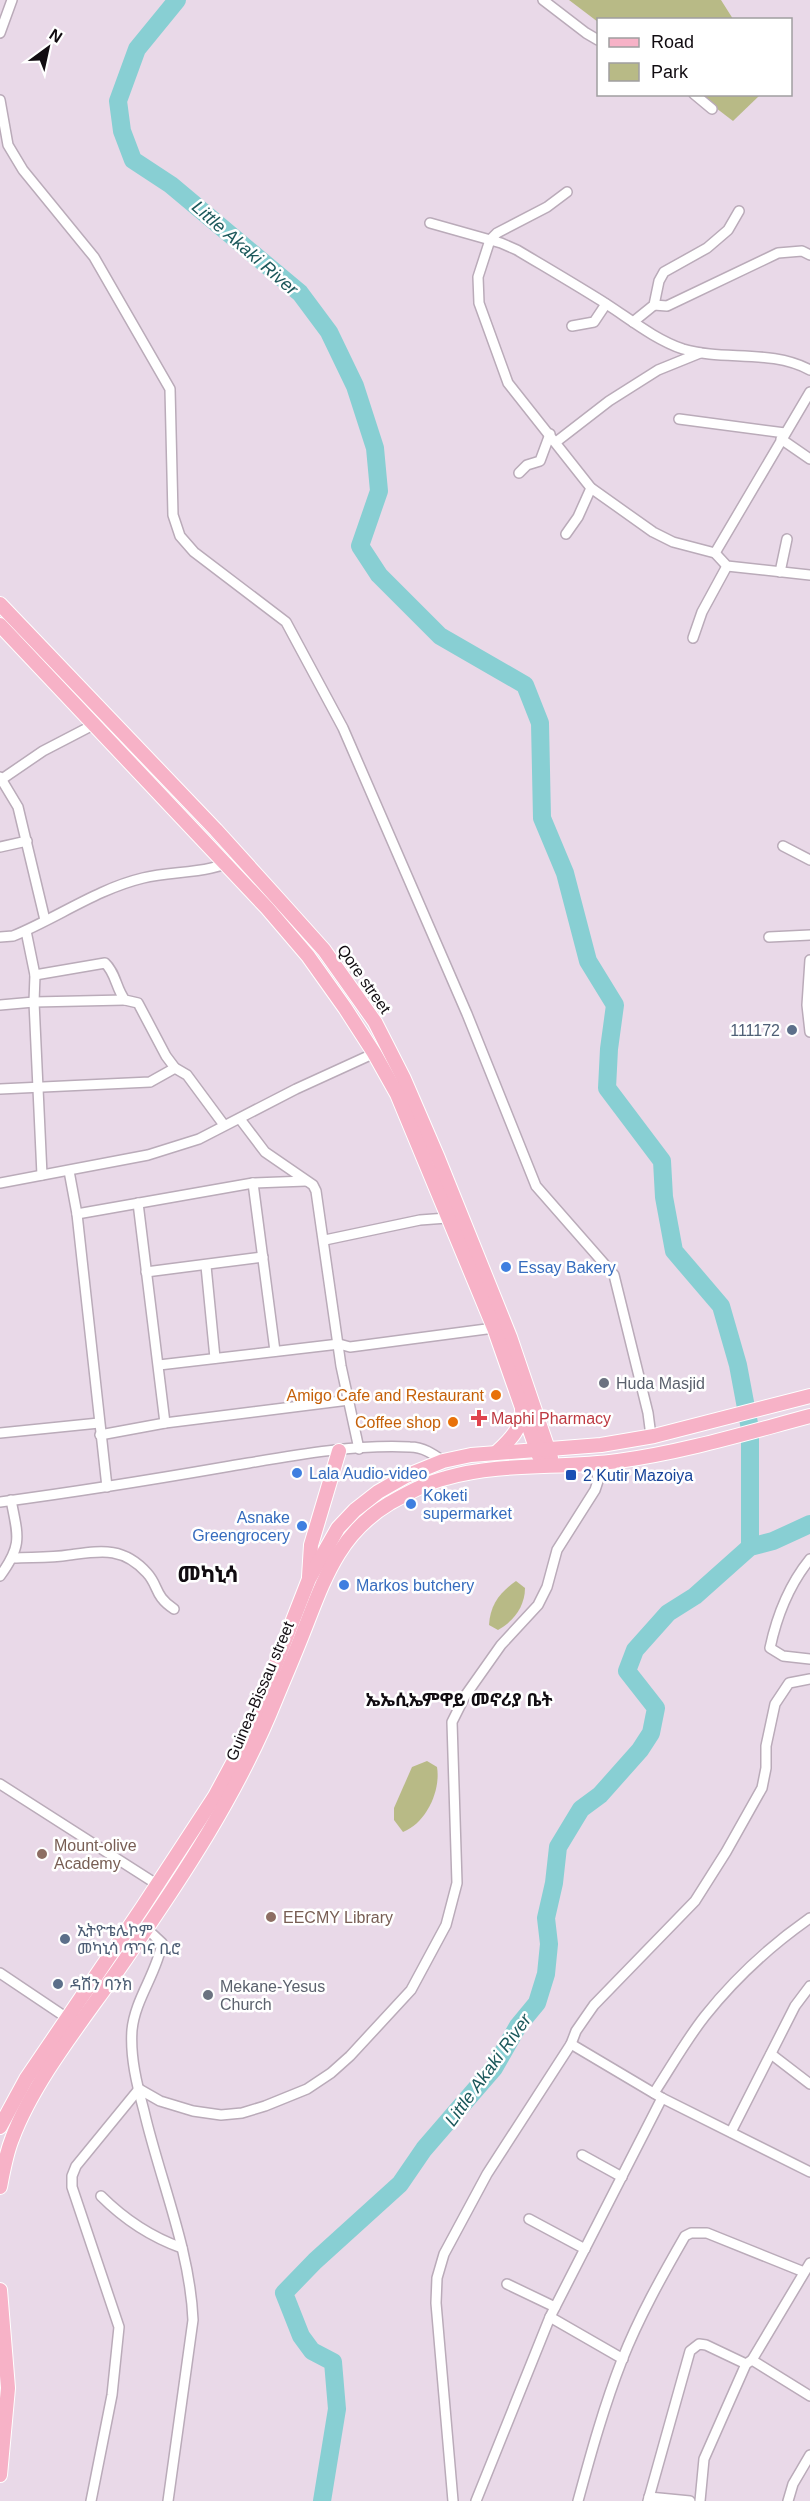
<svg xmlns="http://www.w3.org/2000/svg" width="810" height="2501" font-family="Helvetica,'Noto Sans Ethiopic',sans-serif">
<style>
.green{fill:#b8ba86}
.lines{fill:none;stroke-linecap:round;stroke-linejoin:round}
.river{stroke:#88cfd3;stroke-width:18}
.street-casing{stroke:#baabb9;stroke-width:12}
.primary-casing{stroke:#fff;stroke-width:16}
.street{stroke:#fff;stroke-width:9}
.primary{stroke:#f7b2c7;stroke-width:14}
.service-dot{fill:#5c6f8a;stroke:#fff;stroke-width:2}
.shop-dot{fill:#3f7fe0;stroke:#fff;stroke-width:2}
.worship-dot{fill:#6b7280;stroke:#fff;stroke-width:2}
.food-dot{fill:#e8710a;stroke:#fff;stroke-width:2}
.health-dot{fill:#e0444e;stroke:#fff;stroke-width:2}
.transit-dot{fill:#1a4fb4;stroke:#fff;stroke-width:2}
.education-dot{fill:#8d6e63;stroke:#fff;stroke-width:2}
.labels{text-anchor:middle;dominant-baseline:central;stroke-width:5;stroke-linejoin:round;paint-order:stroke}
.street-label{font-size:16px;fill:#110c11;stroke:#fff}
.service-label{font-size:16px;fill:#4e5e75;stroke:#fff;text-anchor:start}
.shop-label{font-size:16px;fill:#366cbe;stroke:#fff;text-anchor:start}
.worship-label{font-size:16px;fill:#5b616d;stroke:#fff;text-anchor:start}
.food-label{font-size:16px;fill:#c56008;stroke:#fff;text-anchor:end}
.health-label{font-size:16px;fill:#be3a42;stroke:#fff;text-anchor:start}
.transit-label{font-size:16px;fill:#164399;stroke:#fff;text-anchor:start}
.education-label{font-size:16px;fill:#785e54;stroke:#fff;text-anchor:start}
.water-label{font-size:18px;font-style:italic;fill:#1b585b;stroke:#fff}
.neighbourhood-label{font-size:18px;font-weight:bold;fill:#110c11;stroke:#fff}
.district-label{font-size:22px;font-weight:bold;fill:#110c11;stroke:#fff}
</style>
<rect width="100%" height="100%" fill="#e9d9e8"/>
<g class="green">
<path d="M569 0H721L733 19 598 20V22Z"/>
<path d="M699 95H760L733 121Z"/>
<path d="M516 1581 525 1588C525 1606 514 1621 498 1630L489 1625C490 1605 500 1592 516 1581Z"/>
<path d="M427 1761 437 1767C441 1791 426 1823 403 1832L394 1820V1808L412 1767Z"/>
</g>
<g class="lines">
<g class="river">
<path d="M177 0 137 49 118 101 122 131 133 160 171 185 300 293 329 332 355 386 375 448 379 491 360 546 379 575 440 636 525 685 540 723 542 818 565 873 588 961 615 1005 609 1049 607 1088 662 1161 664 1197 674 1251 721 1306 738 1365 750 1429V1547"/>
<path d="M322 2501 337 2409 333 2362 312 2351 301 2336 284 2293 315 2261 400 2184 424 2149 494 2068 518 2026 537 2003 546 1974 549 1944 546 1918 554 1883 558 1847 581 1809 600 1795 640 1750 651 1733 656 1708 627 1671 635 1650 668 1613 695 1596 750 1547 773 1541 810 1524"/>
</g>
<defs>
<g id="street">
<path d="M543 0 586 33 598 40"/>
<path d="M0 33 12 0"/>
<path d="M694 94 712 109"/>
<path d="M0 100 8 145 23 170 94 257 170 389 173 515 180 536 194 552 286 622 343 728 467 1014 536 1186 614 1275 648 1413 651 1436"/>
<path d="M567 192 547 207 497 233 490 240 478 277 479 303 508 383 591 488 653 532 673 542 715 553 727 566 810 575"/>
<path d="M430 223 501 243 517 250C547 268 578 286 608 305 631 320 656 340 683 349 724 361 771 349 810 370"/>
<path d="M654 305 667 306 778 253 802 251 810 255"/>
<path d="M633 322 654 305 659 281 664 272 707 248 728 230 739 211"/>
<path d="M572 326 594 322 606 304"/>
<path d="M679 419 785 433"/>
<path d="M781 439 810 459"/>
<path d="M556 442 609 401 658 370 700 353"/>
<path d="M519 473 527 465 540 461 550 434"/>
<path d="M566 534 578 517 591 488"/>
<path d="M715 553 810 392"/>
<path d="M780 572 787 539"/>
<path d="M693 638 702 612 727 566"/>
<path d="M0 777 18 807 45 920"/>
<path d="M2 779 43 751 95 724"/>
<path d="M783 846 810 860"/>
<path d="M0 847 27 841"/>
<path d="M26 931 35 975 34 1002 42 1175"/>
<path d="M0 937 13 936C57 918 97 889 143 878 175 870 213 875 240 856"/>
<path d="M769 937 810 935"/>
<path d="M810 960 807 1005 810 1032"/>
<path d="M35 975 105 963C116 973 116 989 125 1000L138 1003 166 1056 175 1068 187 1075 224 1125"/>
<path d="M0 1005 34 1002 125 1000"/>
<path d="M0 1089 150 1082 175 1068"/>
<path d="M240 1119 265 1152 313 1185 316 1191 341 1366 359 1449"/>
<path d="M69 1171 77 1214 107 1487"/>
<path d="M0 1183 148 1155 199 1139 296 1089 377 1052"/>
<path d="M253 1183 275 1351"/>
<path d="M138 1203 165 1423"/>
<path d="M77 1214 253 1183 306 1181"/>
<path d="M325 1240 420 1220 447 1218"/>
<path d="M206 1266 215 1358"/>
<path d="M146 1272 263 1257"/>
<path d="M159 1365 339 1344 350 1347 494 1328"/>
<path d="M0 1433 99 1423"/>
<path d="M100 1435 165 1423 349 1400"/>
<path d="M0 1502C75 1492 150 1480 225 1467 285 1457 349 1444 410 1447 423 1447 433 1454 443 1461"/>
<path d="M13 1558C32 1557 51 1558 69 1555 100 1551 123 1546 147 1573 159 1586 154 1596 174 1609"/>
<path d="M810 1559C789 1585 777 1615 770 1648L783 1656 810 1659"/>
<path d="M0 1576C23 1545 18 1536 11 1500"/>
<path d="M0 1784 158 1885"/>
<path d="M147 1929 162 1943C157 1973 135 1999 132 2030 130 2057 137 2085 144 2111 160 2180 190 2249 193 2320L168 2501"/>
<path d="M0 1973 70 2020"/>
<path d="M571 2044 662 2098 810 2172"/>
<path d="M771 2054 810 2084"/>
<path d="M139 2089 160 2101 193 2111 221 2115 242 2113 265 2106 307 2089 331 2073 350 2056 411 1990 446 1925 457 1883 452 1722 465 1696 501 1645 538 1605 547 1587 557 1550 595 1490 598 1481 596 1463"/>
<path d="M654 2093C671 2067 686 2040 705 2016 736 1977 770 1946 810 1918"/>
<path d="M731 2132 795 2006 810 1986"/>
<path d="M582 2155 622 2177"/>
<path d="M101 2196C124 2219 151 2237 182 2248"/>
<path d="M529 2219 585 2249"/>
<path d="M507 2284 555 2307"/>
<path d="M550 2317 623 2359"/>
<path d="M752 2360 810 2263"/>
<path d="M649 2497 690 2501"/>
<path d="M91 2501 112 2395 119 2327 72 2187V2176L76 2166 139 2089"/>
<path d="M453 2501 436 2303 437 2278 444 2254 487 2174 571 2044 576 2031 594 2005 695 1901 726 1852 762 1788 766 1768V1746L775 1704 789 1683 810 1679"/>
<path d="M476 2501 550 2317 662 2098"/>
<path d="M578 2501C591 2453 604 2406 622 2360 639 2317 662 2276 685 2236L691 2233H707L804 2272"/>
<path d="M648 2501 690 2351 699 2344 706 2345 746 2364"/>
<path d="M700 2501 704 2459 746 2364 752 2360 810 2396"/>
<path d="M788 2501 793 2484 810 2455"/>
</g>
<g id="primary">
<path d="M0 604 216 830 281 902 324 950 375 1022 404 1079 438 1158 510 1337 551 1458"/>
<path d="M0 625 267 908 308 956 345 1008 374 1053 397 1094 494 1328 539 1456"/>
<path d="M497 1452C509 1441 524 1426 522 1409"/>
<path d="M309 1577 311 1545 339 1451"/>
<path d="M0 2127 26 2079 142 1908 215 1796 248 1735 309 1579 338 1528 355 1510 378 1492 406 1476 443 1461 471 1455 601 1445 654 1436 810 1396"/>
<path d="M0 2187C3 2171 6 2154 12 2139 35 2077 89 2013 127 1957 183 1876 238 1793 275 1701 284 1679 294 1656 303 1633 324 1580 338 1534 390 1503 408 1493 426 1483 446 1478 501 1462 561 1469 618 1461 684 1452 746 1433 810 1416"/>
<path d="M0 2290 8 2388 0 2475"/>
</g>
</defs>
<use href="#street" class="street-casing"/>
<use href="#primary" class="primary-casing"/>
<use href="#street" class="street"/>
<use href="#primary" class="primary"/>
</g>
<g class="service-dot">
<circle cx="792" cy="1030" r="6"/>
<circle cx="65" cy="1939" r="6"/>
<circle cx="58" cy="1984" r="6"/>
</g>
<g class="shop-dot">
<circle cx="506" cy="1267" r="6"/>
<circle cx="297" cy="1473" r="6"/>
<circle cx="411" cy="1504" r="6"/>
<circle cx="302" cy="1526" r="6"/>
<circle cx="344" cy="1585" r="6"/>
</g>
<g class="worship-dot">
<circle cx="604" cy="1383" r="6"/>
<circle cx="208" cy="1995" r="6"/>
</g>
<g class="food-dot">
<circle cx="496" cy="1395" r="6"/>
<circle cx="453" cy="1422" r="6"/>
</g>
<path class="health-dot" d="M476 1409h6v6h6v6h-6v6h-6v-6h-6v-6h6z"/>
<rect class="transit-dot" x="565" y="1469" width="12" height="12" rx="3"/>
<g class="education-dot">
<circle cx="42" cy="1854" r="6"/>
<circle cx="271" cy="1917" r="6"/>
</g>
<g class="labels">
<g class="street-label">
<text transform="translate(364 979) rotate(55)">Qore street</text>
<text transform="translate(260 1691) rotate(-67)">Guinea-Bissau street</text>
</g>
<g class="service-label">
<text x="780" y="1030" text-anchor="end">111172</text>
<text x="77" y="1930">ኢትዮቴሌኮም<tspan x="77" dy="18">መካኒሳ ጥገና ቢሮ</tspan></text>
<text x="70" y="1984">ዳሽን ባንክ</text>
</g>
<g class="shop-label">
<text x="518" y="1267">Essay Bakery</text>
<text x="309" y="1473">Lala Audio-video</text>
<text x="423" y="1495">Koketi<tspan x="423" dy="18">supermarket</tspan></text>
<text x="290" y="1517" text-anchor="end">Asnake<tspan x="290" dy="18">Greengrocery</tspan></text>
<text x="356" y="1585">Markos butchery</text>
</g>
<g class="worship-label">
<text x="616" y="1383">Huda Masjid</text>
<text x="220" y="1986">Mekane-Yesus<tspan x="220" dy="18">Church</tspan></text>
</g>
<g class="food-label">
<text x="484" y="1395">Amigo Cafe and Restaurant</text>
<text x="441" y="1422">Coffee shop</text>
</g>
<g class="health-label">
<text x="491" y="1418">Maphi Pharmacy</text>
</g>
<g class="transit-label">
<text x="583" y="1475">2 Kutir Mazoiya</text>
</g>
<g class="education-label">
<text x="54" y="1845">Mount-olive<tspan x="54" dy="18">Academy</tspan></text>
<text x="283" y="1917">EECMY Library</text>
</g>
<g class="water-label">
<text transform="translate(245 248) rotate(41)">Little Akaki River</text>
<text transform="translate(488 2070) rotate(-54)">Little Akaki River</text>
</g>
<g class="neighbourhood-label">
<text x="459" y="1700">ኤኤሲኤምዋይ መኖሪያ ቤት</text>
</g>
<g class="district-label">
<text x="208" y="1574">መካኒሳ</text>
</g>
</g>
<rect x="597" y="18" width="195" height="78" fill="#ffffff" stroke="#a09ea0" stroke-width="1.5"/>
<rect x="609" y="38" width="30" height="9" fill="#f7b2c7" stroke="#a09ea0" stroke-width="1.5"/>
<text x="651" y="48" font-size="18" fill="#110c11">Road</text>
<rect x="609" y="63" width="30" height="18" fill="#b8ba86" stroke="#a09ea0" stroke-width="1.5"/>
<text x="651" y="78" font-size="18" fill="#110c11">Park</text>
<g transform="translate(48 48) rotate(33)" stroke="#ffffff" stroke-width="4.5" paint-order="stroke">
<path d="M0-4.5L10 22L0 15L-10 22Z" fill="#110c11"/>
<text y="-9" font-size="16" font-weight="bold" text-anchor="middle" fill="#110c11">N</text>
</g>
</svg>
